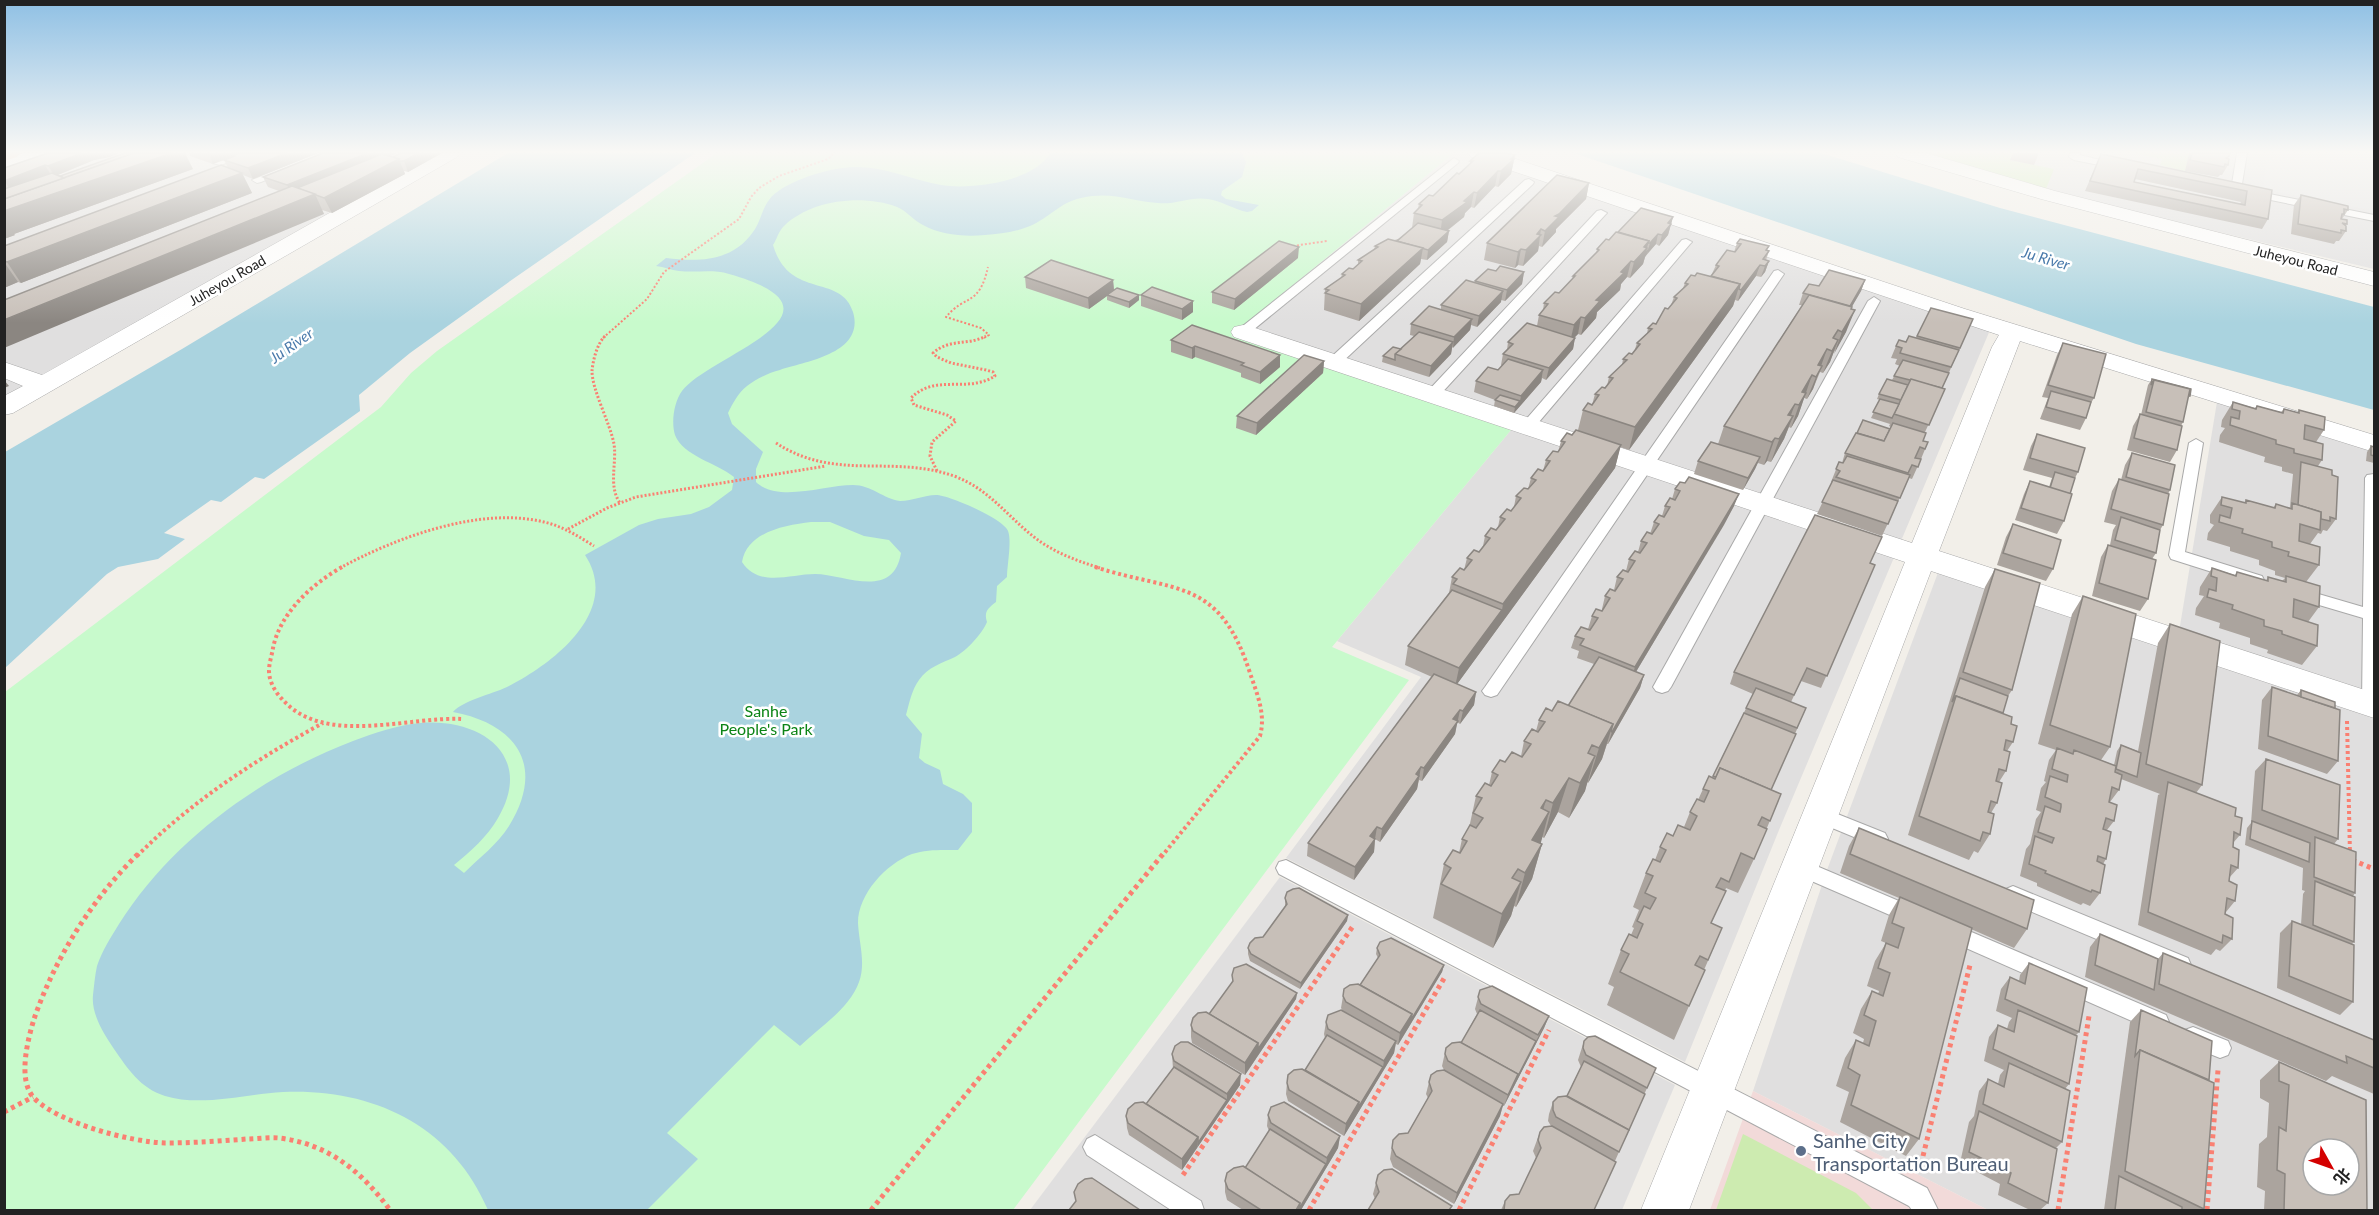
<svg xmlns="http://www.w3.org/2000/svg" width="2379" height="1215" font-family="Lato,'Noto Sans SC',sans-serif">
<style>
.residential{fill:#e0dfdf;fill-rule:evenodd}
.commercial{fill:#f2dad9}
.grass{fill:#cdebb0}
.park{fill:#c8facc}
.parking{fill:#e2e2e2}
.water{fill:#aad3df;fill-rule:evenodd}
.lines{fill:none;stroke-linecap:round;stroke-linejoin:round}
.service-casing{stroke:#a9a9a9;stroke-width:2}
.minor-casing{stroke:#a9a9a9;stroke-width:1}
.trunk-casing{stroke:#dc2a67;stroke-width:1}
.path-far3{stroke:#fa8072;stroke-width:2;stroke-dasharray:2 2;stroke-linecap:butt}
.path-far2{stroke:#fa8072;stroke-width:3;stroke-dasharray:2 2;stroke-linecap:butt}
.path-far1{stroke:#fa8072;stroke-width:4;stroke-dasharray:3 3;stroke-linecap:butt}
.path{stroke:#fa8072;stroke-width:5;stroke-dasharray:4 4;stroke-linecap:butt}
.service{fill:#fff;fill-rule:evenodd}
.minor{fill:#fff;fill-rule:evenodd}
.trunk{fill:#f2b4a3;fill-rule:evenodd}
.wall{fill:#aba49e;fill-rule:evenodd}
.shaded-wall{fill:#8b8681}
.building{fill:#c7bfb8;stroke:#8b8681;stroke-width:1.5;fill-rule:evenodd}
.service-dot{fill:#5c6f8a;stroke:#fff;stroke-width:2}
.labels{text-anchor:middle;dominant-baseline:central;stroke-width:5;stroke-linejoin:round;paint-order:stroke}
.far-street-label{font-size:14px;fill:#222;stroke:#fff}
.far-water-label{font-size:15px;font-style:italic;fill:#4a7aab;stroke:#fff}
.park-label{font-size:16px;fill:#0c8416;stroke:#fff}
.near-service-label{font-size:20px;fill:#4e5e75;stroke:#fff;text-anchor:start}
</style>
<rect width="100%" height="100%" fill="#f2efe9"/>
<g class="residential">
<path d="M80 153H446L5 404 4 179Z"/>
<path d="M1454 153H1466L1990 330 1779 830 1685 1062 1286 858 1421 677 1337 641 1511 430 1230 337Z"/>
<path d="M1924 153H2374V269L2073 197Z"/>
<path d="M2217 402 2374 449V697L2179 632Z"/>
<path d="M1939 570 2374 714V1210H1988L1753 1091 1827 870ZM2313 1149H2349V1185H2313Z"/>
<path d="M1280 877 1675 1085 1622 1210H1030Z"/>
</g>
<path class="commercial" d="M1753 1091 1988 1210H1710Z"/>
<g class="grass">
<path d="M1924 153H2014L2011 160 2054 169 2046 189Z"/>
<path d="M2133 153H2189L2185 171 2160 165 2162 159Z"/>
<path d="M1743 1134 1856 1193 1873 1210H1716Z"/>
</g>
<path class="park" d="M717 153H1454L1231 336 1511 430 1332 647 1409 680 1013 1210H5V692L381 407 411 373 437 351Z"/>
<path class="parking" d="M2267 153H2374V211L2263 189Z"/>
<g class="water">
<path d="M508 153H695L513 279 410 353 359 395 360 411 264 479 255 477 221 502 211 500 164 533 185 539 158 559 118 567 107 574 5 668V452L182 349Z"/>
<path d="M1050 153H1242L1246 162 1242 177 1222 191 1221 195 1226 199 1259 205 1252 211 1247 212C1233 209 1222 201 1208 199 1191 196 1175 205 1158 203 1129 201 1113 191 1081 198 1059 203 1049 218 1030 226 1016 232 1000 234 985 235 964 237 941 235 923 225 913 220 907 211 897 207 862 194 811 200 784 226 778 232 777 239 773 245 789 300 841 273 853 312 865 353 808 361 780 370 768 373 756 379 747 386 738 393 733 403 728 413L732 424 763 452 756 469V482C778 503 825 485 853 485 871 485 884 499 900 501 913 501 924 495 936 495 949 495 1004 519 1008 531 1012 541 1007 566 1007 577L997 586 996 602C987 609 984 612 987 622 982 634 966 651 955 657 942 663 928 667 919 680 912 689 909 704 906 715L922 734 919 758 925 763 940 770 943 784 963 794 972 803V832L958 850C943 850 927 849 912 854 886 864 858 894 858 923 859 943 866 963 859 982 850 1008 820 1027 800 1046L774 1025 667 1133 698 1159 647 1210H488C452 1125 372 1088 283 1092 244 1094 202 1107 165 1096 140 1088 128 1069 114 1049 104 1034 91 1014 93 995 94 986 95 975 97 966 102 951 111 937 119 924 172 840 261 776 353 741 375 733 397 725 421 723 480 718 535 755 498 818 487 837 471 851 454 865L464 873C479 858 498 844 509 826 546 766 517 724 453 712 462 701 492 694 507 687 553 664 622 611 585 555L639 525 658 519 691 514 709 507 732 490 734 477C717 463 683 456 675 435 671 422 674 402 682 391 709 355 864 312 729 274 713 269 696 273 679 271 671 270 664 267 656 266L666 258C698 262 732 262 753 232 760 223 762 209 769 200 781 183 823 170 843 168 877 163 908 179 941 185 970 190 1034 182 1050 153ZM811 522H830L864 536 889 540 901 553C893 601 844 574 815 574 790 574 759 588 742 562 747 532 785 525 811 522Z"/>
<path d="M1574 153H1821L2000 208 2374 307V410L2136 344Z"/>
</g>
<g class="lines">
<defs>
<g id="service">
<path d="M235 153H250L221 165 212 163Z"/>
<path d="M318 153H332L261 182 257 183 252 180Z"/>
<path d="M2070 153H2080V155L2124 166 2119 169 2074 160 2069 157Z"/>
<path d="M2237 153H2247L2241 190 2236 193 2231 190Z"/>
<path d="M1454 158 1459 161 1458 163 1247 335H1239L1237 332 1239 329Z"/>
<path d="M1529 179 1534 182 1533 184 1339 365H1329L1327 362 1329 359 1525 180Z"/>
<path d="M2250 190 2374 215V221L2246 195 2245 193Z"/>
<path d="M1601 210 1607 213 1605 215 1437 398H1427L1425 395 1427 392 1597 211Z"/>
<path d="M1686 239 1692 242 1690 244 1533 429H1523L1521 426 1523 423 1682 240Z"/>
<path d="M1778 270 1784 274 1497 695 1491 697 1485 695 1482 691 1485 687 1774 271Z"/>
<path d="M1874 297 1880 301 1671 687 1668 691 1662 693 1656 691 1653 687 1868 301Z"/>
<path d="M2196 439 2203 443 2185 552 2262 576 2264 580 2262 584H2250L2171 559 2169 555 2189 443Z"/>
<path d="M2374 474V709H2365L2362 704 2363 618 2292 597 2290 593 2292 589 2298 588 2363 607 2365 478 2367 475Z"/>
<path d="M1820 807 1885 833 1888 839 1885 845 1878 847 1813 820 1810 815 1813 810Z"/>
<path d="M1800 859 1920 910 1923 916 1920 922 1913 925 1906 922 1793 873 1790 867 1793 861Z"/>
<path d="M1286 860 1927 1188 1938 1210H1912L1909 1206 1279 874 1276 868 1279 862Z"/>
<path d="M2013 886 2188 958 2191 965 2188 972 2180 974 2006 901 2003 895 2006 889Z"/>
<path d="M1948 922 2166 1015 2169 1022 2166 1029 2158 1032 2150 1029 1941 937 1938 931 1941 925Z"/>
<path d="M2193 1027 2228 1041 2231 1048 2228 1055 2220 1058 2185 1044 2182 1037 2185 1030Z"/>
<path d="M1095 1135 1201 1201 1204 1210H1171L1087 1155 1083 1147 1087 1139Z"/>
</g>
<g id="minor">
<path d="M24 153H54L51 157 4 172V159Z"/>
<path d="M436 153H460L457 157 53 390 13 413 4 415V396L23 386 4 378V362L42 375Z"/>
<path d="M1468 153H1498L1965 309 2374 435V452L2020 341 1939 551 2374 693V718L1931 571 1689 1210H1641L1905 562 1234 337 1231 332 1234 327 1243 325 1252 327 1912 543 1992 347 1999 335 1471 157Z"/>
<path d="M1895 153H1926L2055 191 2374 272V286L2041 199 1898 157Z"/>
</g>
<path id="trunk" d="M4 153H20L17 157 4 161Z"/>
</defs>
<use href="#service" class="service-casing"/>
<use href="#minor" class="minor-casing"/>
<use href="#trunk" class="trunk-casing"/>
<g class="path-far3">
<path d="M1293 246 1327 241"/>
<path d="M603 338 647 299 664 272 739 219 751 197 759 188 779 176 828 159 834 153"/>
<path d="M984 338 989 335 981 328 946 317C965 294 979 307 988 267"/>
</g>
<g class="path-far2">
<path d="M605 336C597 344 593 360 592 371 592 390 610 423 614 444 617 463 608 486 620 503"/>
<path d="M776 443C836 482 891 454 954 476 989 489 1006 515 1034 537 1053 552 1077 561 1100 568"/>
<path d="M937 471 930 456 932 442 956 421 947 415 914 405 911 398C936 373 966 394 995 376L993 372 986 370 951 363 937 357 933 353C950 338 968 346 986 336"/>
<path d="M568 529 607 508 636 497 826 466"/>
<path d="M340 568C395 538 480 506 544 522 562 526 578 536 594 546"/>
</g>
<g class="path-far1">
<path d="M342 567C312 584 280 613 273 648 272 655 269 663 269 671 269 681 275 692 282 699 324 747 408 716 463 719"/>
<path d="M1095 567C1176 593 1219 577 1250 673 1257 694 1266 714 1260 736L1162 856"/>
<path d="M2347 721 2350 855"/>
<path d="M137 856C192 801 255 760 323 723"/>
</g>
<g class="path">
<path d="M138 854C92 899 55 958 34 1019 28 1039 17 1080 34 1098 58 1123 131 1142 165 1143 193 1143 220 1141 247 1139 257 1139 269 1137 279 1138 329 1144 362 1172 390 1210"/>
<path d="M2352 860 2374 869"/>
<path d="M4 1112 33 1097"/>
<path d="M1923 1156 1970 965"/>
<path d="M1183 1175 1353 926"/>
<path d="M871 1210 1163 854"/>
<path d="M1309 1210 1446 975"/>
<path d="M1459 1210 1549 1030"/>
<path d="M2058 1210 2089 1016"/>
<path d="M2207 1210 2218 1070"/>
</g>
<use href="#service" class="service"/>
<use href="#minor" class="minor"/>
<use href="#trunk" class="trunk"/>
</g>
<g class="wall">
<path d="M189 153H318L253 179 243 175 252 193 21 283 18 282 4 288V246L228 168 224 160 234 156 213 164 190 156Z"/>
<path d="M323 153H397L390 156 393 157 401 153H442L408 172 404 171 405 174 332 213 322 210 324 214 279 191 268 187 263 177Z"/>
<path d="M2013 153H2039L2034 165 2010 160Z"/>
<path d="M2189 153H2230L2228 159V165L2222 175H2220L2218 177 2185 171Z"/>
<path d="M1482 154 1515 155 1511 174 1498 187 1495 186 1474 208 1471 207 1465 213 1464 217 1447 231H1449L1447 242 1427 260 1421 259 1420 264 1359 321 1324 310 1325 289 1341 278 1342 274 1353 269 1358 264V260L1374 250 1375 246 1401 238 1412 228 1414 213 1418 208 1419 204 1433 196 1470 164V161Z"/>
<path d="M2101 154 2272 190 2268 219 2262 229 2085 191ZM2135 179 2241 202 2240 204 2134 182Z"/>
<path d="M110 157 94 160 58 175 60 176 193 169 14 234 15 235 4 239V168Z"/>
<path d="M1589 183 1586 199 1556 229V232L1542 247 1539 246 1538 251 1523 266 1518 265 1515 268 1484 260 1487 243Z"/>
<path d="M2301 195 2348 210 2342 219 2347 224 2346 225V231L2339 241H2336L2334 244 2291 234 2294 205Z"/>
<path d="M1673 217 1668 235 1659 246 1656 244 1645 257 1643 264 1630 278 1627 277 1621 284 1620 290 1597 312 1596 318 1581 335 1578 334 1575 337 1573 349 1546 380 1542 378 1541 382 1514 413 1494 406 1495 400 1474 392 1476 381 1498 370 1502 366 1501 365 1503 354 1507 350 1508 342 1537 326 1539 315 1543 310 1544 303 1559 293 1572 279 1573 276 1596 254 1597 249 1618 232Z"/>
<path d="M1737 243 1769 246 1767 251H1769L1766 260 1769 261 1765 272 1761 277 1756 276 1738 301 1735 300 1733 306 1629 450 1620 447 1615 468 1457 684 1476 692 1474 705 1460 724 1457 722 1455 734 1422 781 1419 780 1417 789 1380 842 1375 839 1374 852 1354 880 1307 856 1308 843 1432 677 1405 665 1408 646 1449 593 1452 577 1464 570 1467 558 1479 552 1483 546 1485 536 1496 530 1498 527 1500 517 1511 511 1514 507 1516 496 1528 489 1531 478 1543 471 1546 460 1558 452 1561 441 1578 430 1583 410 1592 405 1595 394 1607 386 1609 377 1622 365 1623 359 1632 354 1634 352 1637 343 1647 334 1648 328 1656 324 1671 305 1674 297 1683 288 1685 283 1695 276H1711L1716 265 1734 252Z"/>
<path d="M1298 258 1234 310 1212 303V292Z"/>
<path d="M1496 271 1524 272 1522 284 1505 301 1501 300V302L1477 327 1471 325 1470 330 1452 348 1451 354 1429 377 1382 362 1383 356 1401 349 1414 336 1410 335 1411 324 1441 310V305L1475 283V281Z"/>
<path d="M1025 277 1113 280 1114 290 1139 295V300L1129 308 1107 300V296L1089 309 1026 288Z"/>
<path d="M1865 280 1861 291 1852 306 1846 332 1833 354 1830 362 1823 373 1820 372 1813 389 1807 399 1804 398 1798 416 1791 428 1789 427 1784 439 1771 462 1767 461 1764 465 1758 463 1755 469 1743 490 1694 474 1698 461 1718 444 1724 426 1802 305H1799L1803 293 1819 286Z"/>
<path d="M1141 295 1193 301V312L1182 320 1141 306Z"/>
<path d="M1931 308 1973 319 1942 388 1945 389 1925 432 1923 441 1928 442 1921 459 1912 479 1909 478 1882 536 1817 514 1832 482H1831L1839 462 1842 463 1845 453 1890 429 1891 427 1889 426 1890 424 1871 418 1880 400 1877 399 1879 394 1892 380 1900 366 1895 364 1897 359 1891 358 1896 346 1916 338Z"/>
<path d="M1192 325 1280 367 1260 384 1241 377V373L1195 357 1192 359 1171 352V340Z"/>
<path d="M2063 343 2094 398 2091 403 2086 418 2080 430 2040 419 2048 398 2042 397 2057 355Z"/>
<path d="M1324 361 1323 373 1256 435 1236 428 1237 416Z"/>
<path d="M2152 379 2190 396 2188 398 2183 422 2181 426 2177 450 2170 462 2127 450 2133 426 2140 414 2141 415 2148 385Z"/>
<path d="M2233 402 2255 408 2257 406 2281 412 2284 409 2298 413 2299 410 2324 430 2316 442 2322 460 2318 466 2332 475 2336 519 2327 531 2323 530 2321 534 2318 533 2310 544 2319 565 2306 582 2319 607 2308 622 2317 646 2302 665 2267 653 2268 650 2250 644V638L2219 628 2220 623 2195 615 2196 608 2204 596 2199 595 2200 587 2212 568 2235 575 2237 572 2266 581 2268 577 2282 581 2285 578 2275 575V571L2259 565V560L2230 551V547L2207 540 2208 533 2214 525 2210 523V515L2222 497 2244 503 2246 500 2273 508 2276 504 2289 508 2290 507 2293 474 2282 471V467L2264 462 2265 457 2219 442 2220 435 2225 428 2221 427 2222 420Z"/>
<path d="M2037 434 2078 472 2075 478 2070 494 2064 521 2057 534 2015 520 2024 494 2030 481 2049 487 2052 478 2023 470 2031 446Z"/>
<path d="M2371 446 2374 447V463L2366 461 2367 452Z"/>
<path d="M2132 453 2170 490 2168 494 2163 525 2160 530 2156 553 2152 559 2148 599 2140 611 2092 596 2101 557 2108 545H2110L2113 530 2116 525 2104 522 2112 491 2119 479 2121 480 2125 465Z"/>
<path d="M1675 489 1734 506 1636 672 1644 675 1640 688 1608 744H1607L1602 759 1588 783 1587 782 1585 791 1569 818 1558 812 1544 838 1542 837 1540 844H1542L1532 879 1516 907 1514 906 1511 916 1493 948 1433 918 1444 864 1459 853 1462 839 1469 828 1476 796 1489 785 1492 772 1505 762 1521 756 1524 741 1536 731 1539 720 1552 711 1568 706 1594 664 1577 658 1579 651 1571 648 1575 636 1590 630V629H1588L1592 616 1602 611 1603 610 1602 609 1605 596 1616 590H1614L1617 577 1626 571 1629 559 1638 552 1641 541 1650 534 1654 522 1662 516 1665 506 1672 499Z"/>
<path d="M2013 524 2053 569 2046 581 1997 565 2006 537Z"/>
<path d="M1870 563 1875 565 1821 688 1801 681 1791 702 1806 708 1771 790 1781 794 1754 859 1738 893 1726 888 1725 891 1711 923 1722 928 1704 970 1689 1006 1674 1040 1607 1005 1614 987 1608 984 1621 950 1631 935 1634 928 1632 927 1639 910 1633 907 1646 873 1655 860 1660 847 1684 827 1690 812 1698 800 1703 789 1712 778 1753 694 1730 684 1734 672Z"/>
<path d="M1995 569 2012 690 2008 696 2003 713 2011 724 2013 742 2007 751 2006 771 1999 782 1997 803 1991 813 1990 834 1978 853 1974 851 1969 860 1908 835 1985 587Z"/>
<path d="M2083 596 2110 747 2101 760 2114 765 2117 751 2121 745 2138 751 2158 643 2170 624 2202 785 2196 793 2235 816 2240 835 2233 843V847L2238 868 2229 878V881L2235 901 2226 912 2225 914 2232 939 2220 951 2216 949 2211 955 2138 925 2158 795 2160 794 2121 779 2119 790 2110 802 2114 821 2107 830 2106 859 2103 864 2100 893 2090 906 2083 903 2081 905 2037 886V883L2020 876 2026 849 2030 844 2036 819 2041 812 2036 810 2041 788 2046 782 2044 781 2049 760 2056 750 2038 744 2072 614Z"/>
<path d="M2272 687 2297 695 2301 690 2338 761 2327 774 2258 749 2262 700Z"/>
<path d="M2266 759 2338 839 2334 844 2355 893 2353 896 2354 942 2352 944 2353 1002 2340 1015 2277 988 2280 933 2292 921 2301 925 2303 894 2305 891 2302 890 2303 868 2245 845 2247 828 2251 823 2255 771Z"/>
<path d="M1859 828 2027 929 2014 948 1971 929 1919 1139 1906 1156 1840 1122 1849 1092 1836 1086 1845 1058 1856 1040 1863 1043 1864 1039 1853 1033 1861 1009 1872 991 1878 994 1879 991 1867 986 1875 961 1886 943 1881 941 1889 915 1899 898 1840 873 1849 846Z"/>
<path d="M1285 898 1348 915 1347 921 1300 989 1250 961 1248 954V948L1263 937 1285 907Z"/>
<path d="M2100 934 2158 959 2163 953 2374 1040V1094L2332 1076 2326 1081 2085 977 2090 947Z"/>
<path d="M1377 948 1444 965 1442 972 1398 1045 1396 1044 1394 1053 1344 1136 1288 1101 1286 1094 1287 1083 1305 1070 1325 1038 1324 1034 1326 1022 1343 1011 1341 1008 1343 996 1360 985 1378 958 1376 954Z"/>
<path d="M2029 963 2079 1032 2076 1035 2069 1084 2065 1089 2062 1142 2056 1148 2048 1203 2040 1210H2030L1998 1195 2000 1184 1960 1163 1969 1122 1974 1116 1979 1091 1988 1079 1998 1084 2000 1075 2004 1070 1984 1061 1989 1037 1998 1025 2007 1029 2009 1022 2012 1018 1996 1011 2001 989 2010 977 2019 981 2020 975Z"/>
<path d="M1232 975 1297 993 1296 999 1245 1075 1192 1043 1191 1037V1025L1209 1014 1232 983Z"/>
<path d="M1480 990 1549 1016 1544 1028 1504 1106H1503L1500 1116 1454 1204 1393 1167 1390 1159 1393 1140 1408 1133 1428 1098 1426 1094 1429 1082 1444 1070 1442 1066 1446 1048 1461 1043 1477 1014 1475 1009Z"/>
<path d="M2141 1010 2209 1080 2204 1209 2201 1210H2104L2130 1022Z"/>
<path d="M1584 1041 1647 1088 1615 1161 1594 1210H1501L1505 1201 1519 1194 1536 1158 1533 1151 1540 1132 1551 1126 1548 1121 1549 1114 1553 1102 1567 1096 1581 1067 1578 1060Z"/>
<path d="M1172 1054 1240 1085 1182 1170 1129 1135 1127 1128 1126 1116 1146 1104 1173 1069Z"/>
<path d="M2279 1062 2367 1210H2264L2265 1191 2257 1187 2259 1144 2267 1137 2269 1103 2260 1098V1080Z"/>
<path d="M1268 1115 1340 1136 1338 1148 1301 1210H1243L1227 1200 1225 1192V1181L1245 1168 1269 1131 1267 1126Z"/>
<path d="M1376 1183 1450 1210 1375 1199 1373 1194Z"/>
</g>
<g class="shaded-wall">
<path d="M82 153H119L110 157 94 160 55 176 48 166Z"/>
<path d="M172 153H185L193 169 14 234 15 235 4 239V199Z"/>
<path d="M208 153H241L213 164Z"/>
<path d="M287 153H318L253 179 248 168Z"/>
<path d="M368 153H397L292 196 287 185Z"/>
<path d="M419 153H442L408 172 404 161Z"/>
<path d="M1515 155 1511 174 1498 187 1501 171Z"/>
<path d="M399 159 405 174 332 213 324 198Z"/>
<path d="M45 165 51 175 11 192 5 181Z"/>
<path d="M1498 171 1495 186 1474 208 1477 193Z"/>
<path d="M242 173 252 193 21 283 7 262Z"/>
<path d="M1589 183 1586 199 1556 229V232L1542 247 1545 231 1555 216Z"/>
<path d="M1474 192 1471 207 1465 213 1464 217 1440 236 1442 220Z"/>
<path d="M315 194 324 214 4 348V320Z"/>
<path d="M1673 217 1668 235 1659 246 1662 235 1668 223Z"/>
<path d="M1541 229 1538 251 1523 266 1526 250 1537 234Z"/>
<path d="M1449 231 1447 242 1427 260 1428 250Z"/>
<path d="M1658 234 1656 244 1647 254 1650 243Z"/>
<path d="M1649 241 1646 251 1649 248 1647 254 1645 257 1643 264 1630 278 1634 262 1644 247Z"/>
<path d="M1299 247 1298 258 1234 310 1235 299Z"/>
<path d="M1423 248 1420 264 1359 321 1361 304Z"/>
<path d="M1521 249 1518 265 1515 268 1518 252Z"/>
<path d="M1631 261 1627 277 1621 284 1620 290 1597 312 1596 318 1581 335 1585 318 1596 300Z"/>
<path d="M1769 261 1765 272 1761 277 1765 266Z"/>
<path d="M4 262 18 282 4 288Z"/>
<path d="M1760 265 1756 276 1738 301 1741 290Z"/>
<path d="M1524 272 1522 284 1505 301 1507 290Z"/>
<path d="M1113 280 1114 291 1107 295V296L1089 309 1088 298Z"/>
<path d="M1865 280 1861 291 1846 317 1850 306Z"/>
<path d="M1740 284 1733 306 1629 450 1635 427Z"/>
<path d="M1503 291 1501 302 1477 327 1479 316Z"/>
<path d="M1139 295V300L1129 308V302Z"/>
<path d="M1193 301V312L1182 320V309Z"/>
<path d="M1855 310 1846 332 1834 354 1842 332Z"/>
<path d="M1581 317 1578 334 1570 342 1574 325Z"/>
<path d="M1472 319 1470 330 1453 348 1454 337Z"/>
<path d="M1575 338 1573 349 1546 380 1549 368Z"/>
<path d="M1838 340 1830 362 1823 373 1832 351Z"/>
<path d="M1453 342 1451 354 1429 377 1431 366Z"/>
<path d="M1195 346V357L1192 359V348Z"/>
<path d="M1827 349 1813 389 1807 399 1816 377 1818 365Z"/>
<path d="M1280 355V367L1260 384V372Z"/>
<path d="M1324 361 1323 373 1256 435 1257 423Z"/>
<path d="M1543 370 1541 382 1514 413 1515 407 1520 401 1521 396Z"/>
<path d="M1812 375 1798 416 1791 428 1799 405 1802 392Z"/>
<path d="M4 380 9 386 4 388Z"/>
<path d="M1795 404 1787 426 1793 416 1784 439 1771 462 1788 415Z"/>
<path d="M1775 438 1767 461 1764 465 1772 442Z"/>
<path d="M1621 445 1615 468 1455 687 1459 668 1502 610 1503 604Z"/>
<path d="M1760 457 1755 469 1743 490 1748 478Z"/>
<path d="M1739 494 1734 506 1724 525 1631 680 1635 667Z"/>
<path d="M1644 675 1640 688 1608 744 1612 732Z"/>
<path d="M1476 692 1474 705 1460 724 1463 711Z"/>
<path d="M1460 710 1455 734 1422 781 1424 768 1453 719Z"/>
<path d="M1613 724 1602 759 1588 783 1599 748Z"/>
<path d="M1595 756 1585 791 1569 818 1580 783Z"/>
<path d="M1421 767 1417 789 1380 842 1382 829 1416 774Z"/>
<path d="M1569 778 1558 812 1544 838 1553 803Z"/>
<path d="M1546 800 1536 834 1549 812 1540 846 1524 872 1541 808Z"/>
<path d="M1377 827 1375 839 1370 836Z"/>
<path d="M1375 839 1374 852 1354 880 1355 867Z"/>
<path d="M1542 844 1532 879 1516 907 1525 873Z"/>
<path d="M1521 882 1511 916 1493 948 1502 914Z"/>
<path d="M1348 915 1347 921 1300 989 1301 983Z"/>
<path d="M1444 965 1442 972 1398 1045 1400 1033 1412 1014Z"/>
<path d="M1297 993 1296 999 1245 1075V1063L1258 1043Z"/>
<path d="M1549 1016 1544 1028 1504 1106 1508 1095Z"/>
<path d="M1396 1041 1394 1053 1344 1136 1346 1124 1359 1102 1383 1067 1384 1061Z"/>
<path d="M1241 1074 1240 1085 1197 1148 1198 1143 1227 1100V1094Z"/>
<path d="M1503 1104 1500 1116 1454 1204 1457 1193Z"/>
<path d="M1340 1136 1338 1148 1325 1170 1301 1210H1296L1326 1164 1327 1158Z"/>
<path d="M1198 1137 1197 1148 1182 1170V1159Z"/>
</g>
<g class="building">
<path d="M48 153H82L48 166 45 165 4 181V168Z"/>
<path d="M125 153H134L64 178 60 176Z"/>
<path d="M134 153H172L4 211V199Z"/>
<path d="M239 153H287L248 168 224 160 235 156 233 155Z"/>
<path d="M323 153H368L287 185 263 177Z"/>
<path d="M401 153H419L404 161H399V159L393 157Z"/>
<path d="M1479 153H1506L1515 155 1511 159H1514L1501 171H1498L1477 193 1474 192 1464 201 1467 202 1442 220 1414 213 1422 205 1419 204 1429 195 1433 196 1457 173 1459 174 1473 161H1470Z"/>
<path d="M2192 153H2230L2229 156 2226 158 2229 159 2228 165 2225 164 2224 167 2190 160Z"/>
<path d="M382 154 399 159 324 198 297 188Z"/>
<path d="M2101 154 2272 190 2268 219 2090 181ZM2138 169 2247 191 2245 205 2134 182Z"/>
<path d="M221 165 242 173 7 262 4 261V246Z"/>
<path d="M52 173 64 178 4 199V189Z"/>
<path d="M1557 175 1589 183 1559 214 1555 216 1559 217 1545 231 1541 229 1537 234 1541 235 1526 250 1521 249 1518 252 1487 243Z"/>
<path d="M292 186 315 194 4 320V300Z"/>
<path d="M2301 195 2348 206V210L2344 209V214H2342L2341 219 2347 220V224L2342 223 2346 226V231L2341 230V233L2298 224Z"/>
<path d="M1641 208 1673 217 1668 223 1671 224 1662 235 1658 234 1650 243H1648L1649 241 1618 232Z"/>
<path d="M1418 223 1449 231 1428 250 1397 241Z"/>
<path d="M1616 232 1649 241 1644 247 1647 248 1634 262 1631 261 1621 272 1624 273 1596 300 1600 301 1585 318 1581 317 1574 325 1539 315 1548 304 1544 303 1555 292 1559 293 1575 276H1573L1599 250 1597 249 1606 239 1609 240Z"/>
<path d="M1388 239 1423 248 1361 304 1325 293 1329 290 1325 289 1345 275 1342 274 1349 268 1353 269 1362 261 1358 260 1378 247 1375 246Z"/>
<path d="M1740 239 1769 246 1766 250 1769 251 1763 259 1769 261 1765 266 1760 265 1741 290 1739 289 1740 284 1711 276 1719 266 1716 265 1727 250 1735 252 1741 244 1737 243Z"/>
<path d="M1279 241 1299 247 1235 299 1212 292Z"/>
<path d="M1051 260 1113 280 1088 298 1025 277Z"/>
<path d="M1500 266 1524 272 1507 290 1475 281 1488 269 1496 271Z"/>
<path d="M1829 270 1865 280 1850 306 1803 293 1809 284 1819 286Z"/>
<path d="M1697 273 1740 284 1635 427 1583 410 1588 403 1592 405 1599 395 1595 394 1602 387 1605 388 1613 378 1609 377 1627 360 1623 359 1629 353 1632 354 1640 344 1637 343 1652 329 1648 328 1653 323 1656 324 1665 308 1668 309 1677 298 1674 297 1688 284 1685 283 1691 275 1695 276Z"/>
<path d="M1466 280 1503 291 1479 316 1441 305Z"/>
<path d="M1152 287 1193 301 1182 309 1141 295Z"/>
<path d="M1117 288 1139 295 1129 302 1107 295Z"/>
<path d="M1809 295 1852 307 1851 309 1855 310 1842 332 1838 330 1833 338 1838 340 1832 351 1827 349 1818 365 1822 366 1816 377 1812 375 1802 392 1806 393 1799 405 1795 404 1788 415 1793 416 1779 439 1775 438 1772 442 1724 426Z"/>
<path d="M1429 306 1472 319 1454 337 1411 324Z"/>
<path d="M1931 308 1973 319 1960 348 1917 336Z"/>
<path d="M1527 323 1575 338 1549 368 1503 354 1513 344 1508 342Z"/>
<path d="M1192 325 1280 355 1260 372 1241 365 1244 363 1195 346 1192 348 1171 340Z"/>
<path d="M1419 332 1453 342 1431 366 1395 354Z"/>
<path d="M1909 336 1959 350 1951 367 1900 353 1902 348 1896 346 1899 340 1906 342Z"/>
<path d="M2063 343 2106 354 2094 398 2048 385Z"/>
<path d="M1393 347 1401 349 1395 354V360L1383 356Z"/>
<path d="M1304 355 1324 361 1257 423 1237 416Z"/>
<path d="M1508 359 1543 370 1521 396 1476 381 1488 367 1498 370Z"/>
<path d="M1903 360 1949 373 1942 388 1894 376Z"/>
<path d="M1887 379 1908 385 1901 400 1879 394Z"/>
<path d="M1911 379 1945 389 1929 425 1894 414Z"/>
<path d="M2152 379 2191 389 2190 396H2189L2190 389 2154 380 2151 385Z"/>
<path d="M2154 380 2190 389 2183 422 2146 412Z"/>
<path d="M2051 391 2091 402 2086 418 2046 407Z"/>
<path d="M1500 395 1520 401 1515 407 1495 400Z"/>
<path d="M1880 399 1899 404 1892 418 1873 412Z"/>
<path d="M2233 402 2256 409 2257 406 2283 413 2284 409 2299 413V410L2325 417 2324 430 2305 425 2304 439 2323 444 2322 460 2294 453V449L2276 444V440L2230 425 2231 417 2239 419 2240 411 2232 409Z"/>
<path d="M2140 414 2182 426 2177 450 2134 438Z"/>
<path d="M1863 420 1890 429 1884 441 1857 433Z"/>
<path d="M1893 423 1926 433 1923 441 1928 442 1925 449 1920 447 1915 458 1921 459 1918 467 1912 465 1908 473 1845 453 1856 433 1884 441Z"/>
<path d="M1576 430 1621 445 1503 604 1453 584 1457 579 1452 577 1460 568 1464 570 1472 560 1467 558 1474 550 1479 552 1490 538 1485 536 1491 528 1496 530 1505 519 1500 517 1507 509 1511 511 1521 498 1516 496 1524 488 1528 489 1536 480 1531 478 1538 469 1543 471 1550 461 1546 460 1553 451 1558 452 1565 442 1561 441 1567 433 1572 435Z"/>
<path d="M2037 434 2085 448 2078 472 2030 458Z"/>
<path d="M1711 442 1760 457 1748 478 1698 461Z"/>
<path d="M2371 446 2374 447V456L2371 455Z"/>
<path d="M2132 453 2175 465 2170 490 2126 477Z"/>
<path d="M1847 456 1910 475 1900 498 1836 477 1840 471 1836 469 1839 462 1843 463Z"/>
<path d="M2301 462 2332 470V475L2338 477 2336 519 2330 517V521L2321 519V512L2298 505Z"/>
<path d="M2055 472 2075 478 2070 494 2050 488Z"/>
<path d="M1689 477 1739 494 1635 667 1580 645 1584 639 1575 636 1581 627 1590 630 1598 618 1592 616 1596 609 1602 611 1610 598 1605 596 1610 589 1615 591 1623 579 1617 577 1623 570 1628 572 1635 561 1629 559 1635 551 1640 553 1647 543 1641 541 1647 532 1652 534 1659 524 1654 522 1659 515 1664 517 1670 507 1665 506 1670 498 1675 500 1680 491 1675 489 1680 482 1685 483Z"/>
<path d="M2119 479 2169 494 2163 525 2111 509Z"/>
<path d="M1833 480 1898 501 1888 524 1822 502Z"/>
<path d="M2030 481 2072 494 2064 521 2021 508Z"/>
<path d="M2222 497 2246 503V500L2275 508 2276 504 2292 509V503L2321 512 2320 530 2300 524 2299 541 2320 547 2319 565 2288 556 2289 552 2272 547V542L2242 533 2243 529 2219 522 2220 515 2230 518 2232 508 2221 505Z"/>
<path d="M1815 515 1882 537 1870 563 1875 565 1827 676 1807 668 1794 695 1734 672Z"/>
<path d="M2121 517 2160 530 2156 553 2115 540Z"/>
<path d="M2013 524 2061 540 2053 569 2003 553Z"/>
<path d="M2108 545 2156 560 2148 599 2099 583Z"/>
<path d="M2212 568 2236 576 2237 572 2268 581V577L2286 582V576L2320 586 2319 607 2294 599 2293 617 2318 625 2317 646 2282 634V631L2264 626V620L2232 609 2233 605 2207 597 2209 589 2216 591 2217 578 2211 576Z"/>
<path d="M1995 569 2040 583 2012 690 1963 672Z"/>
<path d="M1452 590 1502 610 1459 668 1408 646Z"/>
<path d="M2083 596 2136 614 2110 747 2050 725Z"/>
<path d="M2170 624 2220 641 2202 785 2146 764Z"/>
<path d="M1599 657 1644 675 1612 732 1611 731 1613 724 1568 706Z"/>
<path d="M1434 674 1476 692 1463 711 1460 710 1453 719 1458 721 1424 768 1421 767 1416 774 1419 776 1382 829 1377 827 1370 836 1375 839 1355 867 1308 843Z"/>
<path d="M1960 678 2008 696 2003 713 1956 696 1952 702Z"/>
<path d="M2272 687 2340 710 2338 761 2268 736Z"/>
<path d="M1756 688 1806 708 1797 728 1746 708Z"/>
<path d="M2301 690 2335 702V708L2301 697Z"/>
<path d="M1956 696 2012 717 2011 724 2017 726 2013 742 2006 740 2004 750 2010 752 2006 771 1999 769 1996 781 2002 783 1997 803 1991 801 1988 812 1994 814 1990 834 1983 832 1980 841 1919 816Z"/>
<path d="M1558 701 1613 724 1599 748 1592 745 1588 753 1595 756 1580 783 1569 778 1553 803 1546 800 1541 808 1549 812 1532 840 1542 844 1525 873 1518 869 1512 878 1521 882 1502 914 1441 884 1451 868 1444 864 1453 850 1460 853 1467 841 1462 839 1470 825 1476 828 1483 818 1473 813 1482 798 1476 796 1485 783 1491 786 1498 775 1492 772 1500 760 1505 762 1512 752 1522 757 1531 744 1524 741 1532 729 1538 732 1545 722 1539 720 1546 708 1552 711Z"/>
<path d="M1744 713 1796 734 1771 790 1720 768 1716 777 1713 776Z"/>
<path d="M2121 745 2141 753 2137 777 2116 769Z"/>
<path d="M2057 748 2073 754 2074 750 2116 766 2115 772 2122 775 2119 790 2112 787 2109 802 2117 805 2114 821 2106 818 2103 829 2111 832 2106 859 2098 856 2097 861 2105 865 2100 893 2092 890 2091 892 2045 873 2046 871 2029 864 2035 836 2052 843 2054 838 2038 832 2045 806 2060 812 2061 807V804L2045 797 2050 776 2067 782 2068 775 2052 769Z"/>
<path d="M2266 759 2340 785 2338 839 2262 810Z"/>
<path d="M1720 768 1781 794 1770 821 1762 817 1758 825 1767 829 1754 859 1741 853 1729 882 1721 878 1716 887 1726 891 1711 923 1722 928 1708 960 1700 956 1695 965 1705 970 1689 1006 1620 972 1629 954 1621 950 1629 934 1637 938 1643 924 1637 921 1644 906 1650 909 1656 898 1645 893 1653 876 1646 873 1653 859 1660 862 1666 850 1660 847 1667 833 1673 836 1678 825 1690 830 1697 816 1690 812 1697 799 1704 802 1709 791 1703 789 1709 776 1715 779Z"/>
<path d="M2168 782 2236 808 2235 816 2242 818 2240 835 2234 832 2233 847 2239 850 2238 868 2231 865 2229 881 2237 885 2235 901 2227 898 2225 914 2233 918 2232 939 2223 935 2222 943 2148 912Z"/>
<path d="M2252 821 2310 843 2309 862 2250 839Z"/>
<path d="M1859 828 2034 900 2027 929 1850 854Z"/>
<path d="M2315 837 2356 852 2355 893 2314 877Z"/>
<path d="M2315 881 2355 897 2354 942 2313 925Z"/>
<path d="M1299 888 1348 915 1301 983 1251 954 1248 948 1250 943 1255 938 1263 937 1287 904 1285 898 1287 892 1293 889Z"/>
<path d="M1900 897 1972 928 1919 1139 1851 1105 1860 1075 1848 1068 1856 1040 1869 1046 1876 1021 1864 1015 1872 991 1883 996 1890 973 1878 968 1886 943 1898 948 1904 928 1892 923Z"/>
<path d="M2292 921 2354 945 2353 1002 2289 976Z"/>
<path d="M2100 934 2158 959 2154 990 2095 965Z"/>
<path d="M1391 938 1444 965 1411 1020 1412 1014 1360 985 1380 955 1377 948 1380 942Z"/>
<path d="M2163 953 2374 1040V1068L2346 1056 2347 1063 2159 984Z"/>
<path d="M2029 963 2087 988 2079 1032 2005 999 2010 977 2025 984Z"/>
<path d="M1246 964 1297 993 1258 1049V1043L1209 1014 1233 981 1232 975 1234 968Z"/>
<path d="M1358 984 1412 1014 1400 1033 1346 1002 1343 996 1344 989 1350 985Z"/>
<path d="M1492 986 1549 1016 1538 1035 1481 1004 1478 997 1480 990Z"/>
<path d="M1341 1010 1396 1041 1384 1061 1328 1029 1326 1022 1328 1015Z"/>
<path d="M1480 1010 1536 1041 1516 1080 1518 1074 1461 1043Z"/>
<path d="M2018 1010 2077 1036 2069 1084 1993 1049 1998 1025 2014 1032Z"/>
<path d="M2141 1010 2212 1041 2209 1080 2140 1050 2135 1056Z"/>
<path d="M1206 1012 1258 1043 1245 1063 1193 1031 1191 1025 1193 1018 1198 1013Z"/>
<path d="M1327 1035 1383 1067 1358 1108 1359 1102 1305 1070Z"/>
<path d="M1595 1036 1656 1068 1647 1088 1586 1055 1583 1048 1584 1041 1588 1037Z"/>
<path d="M1181 1042H1188L1241 1074 1227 1094 1174 1061 1172 1054 1175 1046Z"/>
<path d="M1460 1042 1518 1074 1508 1095 1448 1061 1445 1054 1446 1048 1452 1043Z"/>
<path d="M2140 1050 2214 1083 2204 1209 2125 1171Z"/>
<path d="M1584 1061 1645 1094 1629 1130 1567 1096Z"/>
<path d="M2279 1062 2366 1100 2367 1210H2284L2285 1174 2277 1170 2279 1127 2286 1131 2289 1085 2279 1081ZM2313 1149H2349V1185H2313Z"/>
<path d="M2009 1063 2070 1091 2062 1142 1983 1104 1988 1079 2004 1087Z"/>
<path d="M1174 1067 1227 1100 1198 1143V1137L1146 1104Z"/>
<path d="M1302 1069 1359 1102 1346 1124 1289 1090 1287 1083 1288 1075 1294 1070Z"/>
<path d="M1444 1070 1503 1104 1457 1193 1396 1156 1392 1148 1393 1140 1399 1134 1408 1133 1432 1091 1429 1082 1431 1075 1437 1071Z"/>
<path d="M1566 1096 1629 1130 1619 1152 1556 1117 1553 1110V1102L1558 1097Z"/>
<path d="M1143 1102 1198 1137 1182 1159 1128 1123 1126 1116 1128 1109 1135 1103Z"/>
<path d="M1284 1102 1340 1136 1327 1158 1271 1123 1268 1115 1271 1107Z"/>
<path d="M1979 1111 2057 1149 2048 1203 2008 1183 2011 1173 1969 1152Z"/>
<path d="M1552 1126 1616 1162 1594 1210H1504L1505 1201 1510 1195 1519 1194 1541 1148 1538 1140 1540 1132 1544 1127Z"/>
<path d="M1270 1129 1326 1164 1299 1209 1300 1203 1245 1168Z"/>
<path d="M1243 1166 1300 1203 1296 1210H1261L1228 1189 1225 1181 1227 1173 1234 1168Z"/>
<path d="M1392 1169 1452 1206 1449 1210H1368L1379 1192 1376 1183 1378 1175 1384 1170Z"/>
<path d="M2119 1176 2182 1207V1210H2115Z"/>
<path d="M1092 1178 1140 1210H1069L1076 1201 1074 1192 1078 1184 1085 1179Z"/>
</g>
<linearGradient id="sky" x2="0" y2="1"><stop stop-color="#8fc0e4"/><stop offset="0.47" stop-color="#f9f8f5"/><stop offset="1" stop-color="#f9f8f5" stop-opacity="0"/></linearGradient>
<rect width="2379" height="323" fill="url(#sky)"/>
<circle class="service-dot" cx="1801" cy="1151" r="6"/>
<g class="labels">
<g class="far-street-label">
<text transform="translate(2296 260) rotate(14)">Juheyou Road</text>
<text transform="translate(227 280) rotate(-30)">Juheyou Road</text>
</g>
<g class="far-water-label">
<text transform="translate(2046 258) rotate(16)">Ju River</text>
<text transform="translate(291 345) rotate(-35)">Ju River</text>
</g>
<g class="park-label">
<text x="766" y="710">Sanhe<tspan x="766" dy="18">People's Park</tspan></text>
</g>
<g class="near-service-label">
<text x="1813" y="1140">Sanhe City<tspan x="1813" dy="23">Transportation Bureau</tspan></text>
</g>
</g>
<rect width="2379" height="1215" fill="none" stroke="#222222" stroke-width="12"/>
<g transform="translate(2331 1167) rotate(130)"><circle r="28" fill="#ffffff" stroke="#a7a7a7" stroke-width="1.5"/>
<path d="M0-4.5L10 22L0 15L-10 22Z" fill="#d40000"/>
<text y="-9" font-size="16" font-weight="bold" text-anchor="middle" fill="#222222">北</text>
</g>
</svg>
